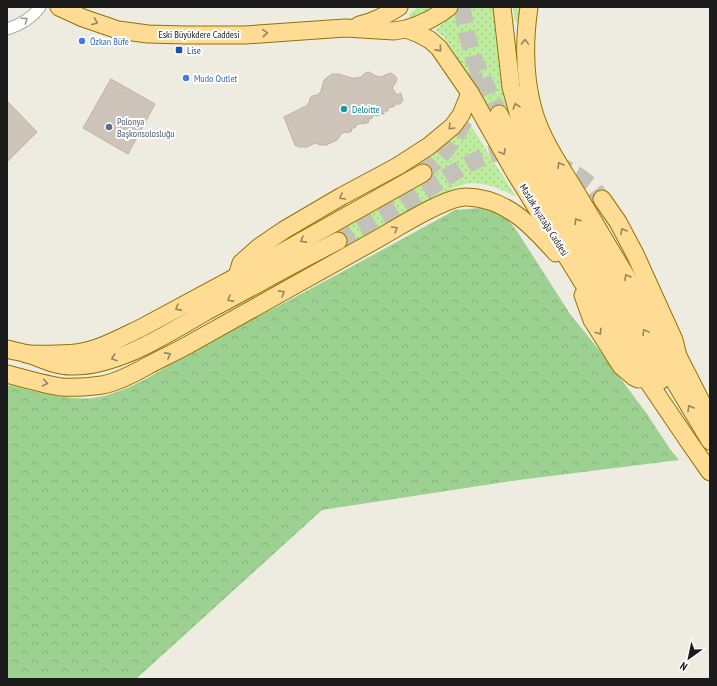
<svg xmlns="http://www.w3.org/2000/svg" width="717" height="686" font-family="'PT Sans Narrow',sans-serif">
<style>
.grass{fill:url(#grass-dots)}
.forest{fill:url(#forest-crowns)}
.building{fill:#cec4b9;stroke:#c1b2a1}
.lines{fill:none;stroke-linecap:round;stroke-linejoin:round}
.primary-tunnel{stroke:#c4c1b9;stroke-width:17;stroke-dasharray:17 8;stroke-linecap:butt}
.street-casing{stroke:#a2a2a2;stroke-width:13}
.primary-casing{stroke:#937200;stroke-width:19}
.street{stroke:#fff;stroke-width:11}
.primary{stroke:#ffdc94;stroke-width:17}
.oneway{stroke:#989898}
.oneway2{stroke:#98855e}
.shop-dot{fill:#3f7fe0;stroke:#fff;stroke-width:1.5}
.transit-dot{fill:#1a4fb4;stroke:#fff;stroke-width:1.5}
.culture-dot{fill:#0f9aa8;stroke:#fff;stroke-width:1.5}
.service-dot{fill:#5c6f8a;stroke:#fff;stroke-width:1.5}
.labels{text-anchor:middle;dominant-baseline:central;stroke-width:4;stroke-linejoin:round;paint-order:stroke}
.street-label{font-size:10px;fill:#1b1b1b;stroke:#fff}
.shop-label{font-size:10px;fill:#366cbe;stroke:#fff;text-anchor:start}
.transit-label{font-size:10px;fill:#164399;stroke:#fff;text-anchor:start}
.culture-label{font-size:10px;fill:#0d838f;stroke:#fff;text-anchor:start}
.service-label{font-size:10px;fill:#4e5e75;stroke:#fff;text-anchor:start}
</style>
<defs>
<pattern id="grass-dots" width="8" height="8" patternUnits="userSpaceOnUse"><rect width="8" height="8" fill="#beeda0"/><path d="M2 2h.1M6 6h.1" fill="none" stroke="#a3cb89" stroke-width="1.8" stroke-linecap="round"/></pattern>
<pattern id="forest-crowns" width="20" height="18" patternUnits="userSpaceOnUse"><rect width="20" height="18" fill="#9dd191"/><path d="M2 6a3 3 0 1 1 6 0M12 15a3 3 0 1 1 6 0" fill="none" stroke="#87b37c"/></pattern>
</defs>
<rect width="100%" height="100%" fill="#eeebe0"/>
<g class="grass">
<path d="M418 7H437L419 17 410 18 409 14Z"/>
<path d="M462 7H495L507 106 491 112 452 49 444 37 435 30Z"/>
<path d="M513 7H522L519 22 515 21Z"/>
<path d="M468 121 516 197C502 189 487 183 471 183 467 184 462 185 458 186L343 248 333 231 426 175 417 162 448 141Z"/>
</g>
<path class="forest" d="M479 208 495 212 509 221 517 231 570 314 600 351 647 414 670 449 679 460 511 481 322 510 136 679H7V385C32 390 68 401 93 398 119 394 141 382 163 369 180 359 198 349 215 339 244 323 273 309 301 294 353 266 404 238 455 210Z"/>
<g class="building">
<path d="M369 72 376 76 380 77 391 73 395 76 397 78 396 82 392 88 397 95 401 93 403 101H400L401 104H394L395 106 388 108V111H384V114H382L381 113 379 115 376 116V115H374L371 119H368L369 122 364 124 363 123 356 125V127L351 129 352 131 347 133 346 132 342 133 337 140 326 145H321L315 143 307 147H299L295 145 284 117 306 106 309 103 310 98 312 96 318 95 321 91 324 80 332 74H339L351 78H356L361 77 365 73Z"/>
<path d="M111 79 155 104 128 154 83 128Z"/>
<path d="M7 101 37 132 7 162Z"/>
</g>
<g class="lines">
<g class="primary-tunnel">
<path d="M462 7 467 35 474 59 499 114"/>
<path d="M554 162 576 174 593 187 602 199"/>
<path d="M423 173C442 157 458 137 467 114 469 109 472 105 473 100 475 86 474 73 474 59"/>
<path d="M338 241C365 225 393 210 421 193 446 179 487 146 517 151"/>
</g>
<defs>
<path id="street" d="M7 29C20 25 32 18 40 7"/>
<g id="primary">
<path d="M59 7 83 18 118 30 148 34 186 35H245L345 28 394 31 406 29 419 34 430 40 439 48 470 93 515 173 583 283 624 346 689 442 710 472"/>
<path d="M502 7 511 87 520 120 528 138 543 167 629 305 710 441"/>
<path d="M529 7C524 41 524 76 533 109 541 139 560 166 576 192 602 236 628 279 654 323L668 345 678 356"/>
<path d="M359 25C374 22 386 15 399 7"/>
<path d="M406 29C422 24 436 18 449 7"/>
<path d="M499 114 513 140 636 340 660 381"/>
<path d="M602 199 618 222 635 254 674 340 678 356 710 419"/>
<path d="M238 273 241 263 259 247 284 230 342 196 398 166 429 146 453 126 461 115 470 93"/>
<path d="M583 295 592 320 621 366 634 377 638 379 644 378 678 356"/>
<path d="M7 349C14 351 21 352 28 354 42 359 56 366 71 366 118 367 168 333 207 311 251 288 294 263 338 241"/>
<path d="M26 354C43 354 60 355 76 353 99 350 120 338 141 328L286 250 423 173"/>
<path d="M7 374C25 379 43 384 61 387 75 388 88 387 102 385 118 382 133 374 147 366 160 359 173 353 186 346 251 310 316 274 381 237 400 226 447 196 467 197 506 198 532 226 556 253"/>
</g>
</defs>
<use href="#street" class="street-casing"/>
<use href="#primary" class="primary-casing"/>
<use href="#street" class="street"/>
<use href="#primary" class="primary"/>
</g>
<defs><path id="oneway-chevron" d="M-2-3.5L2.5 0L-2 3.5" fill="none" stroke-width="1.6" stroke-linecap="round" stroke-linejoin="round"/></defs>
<use class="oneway" href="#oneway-chevron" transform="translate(25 20) rotate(-35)"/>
<g class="oneway2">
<use href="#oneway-chevron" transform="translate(95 22) rotate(21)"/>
<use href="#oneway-chevron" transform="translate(265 33) rotate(-4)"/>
<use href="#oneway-chevron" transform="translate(525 42) rotate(-88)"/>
<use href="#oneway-chevron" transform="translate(439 49) rotate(48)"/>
<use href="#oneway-chevron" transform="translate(516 106) rotate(-106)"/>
<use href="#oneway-chevron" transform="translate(451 127) rotate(134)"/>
<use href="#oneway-chevron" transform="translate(503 152) rotate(60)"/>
<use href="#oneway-chevron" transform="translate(560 165) rotate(-120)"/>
<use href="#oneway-chevron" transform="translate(342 197) rotate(150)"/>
<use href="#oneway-chevron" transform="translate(577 221) rotate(-122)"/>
<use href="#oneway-chevron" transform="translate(395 229) rotate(-30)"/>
<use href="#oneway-chevron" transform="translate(623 231) rotate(-119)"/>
<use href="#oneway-chevron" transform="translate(303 240) rotate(151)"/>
<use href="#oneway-chevron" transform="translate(627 277) rotate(-121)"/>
<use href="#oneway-chevron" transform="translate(282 293) rotate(-29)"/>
<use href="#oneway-chevron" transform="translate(230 299) rotate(151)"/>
<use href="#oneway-chevron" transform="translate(178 308) rotate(151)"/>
<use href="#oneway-chevron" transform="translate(599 332) rotate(57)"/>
<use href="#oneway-chevron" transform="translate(645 332) rotate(-121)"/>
<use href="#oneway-chevron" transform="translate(168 355) rotate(-28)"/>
<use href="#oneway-chevron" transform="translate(114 358) rotate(161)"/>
<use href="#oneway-chevron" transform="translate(45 383) rotate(12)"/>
<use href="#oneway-chevron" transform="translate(690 408) rotate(-121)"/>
</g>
<g class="shop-dot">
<circle cx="82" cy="41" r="4"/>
<circle cx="186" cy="78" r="4"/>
</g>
<rect class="transit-dot" x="175" y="46" width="8" height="8" rx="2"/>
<circle class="culture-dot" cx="344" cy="109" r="4"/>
<circle class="service-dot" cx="109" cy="127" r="4"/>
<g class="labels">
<g class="street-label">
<text x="199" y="34">Eski Büyükdere Caddesi</text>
<text transform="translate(544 220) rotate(58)">Maslak Ayazağa Caddesi</text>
</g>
<g class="shop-label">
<text x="90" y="41">Özkan Büfe</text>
<text x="194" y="78">Mudo Outlet</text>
</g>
<g class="transit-label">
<text x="187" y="50">Lise</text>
</g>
<g class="culture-label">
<text x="352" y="109">Deloitte</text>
</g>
<g class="service-label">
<text x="117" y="121">Polonya<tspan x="117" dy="12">Başkonsolosluğu</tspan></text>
</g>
</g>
<rect width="717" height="686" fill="none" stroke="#1b1b1b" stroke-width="16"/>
<g transform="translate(689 658) rotate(213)" stroke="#ffffff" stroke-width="3" paint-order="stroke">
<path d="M0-3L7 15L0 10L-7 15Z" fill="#1b1b1b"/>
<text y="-6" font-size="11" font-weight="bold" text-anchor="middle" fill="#1b1b1b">N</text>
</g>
</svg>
